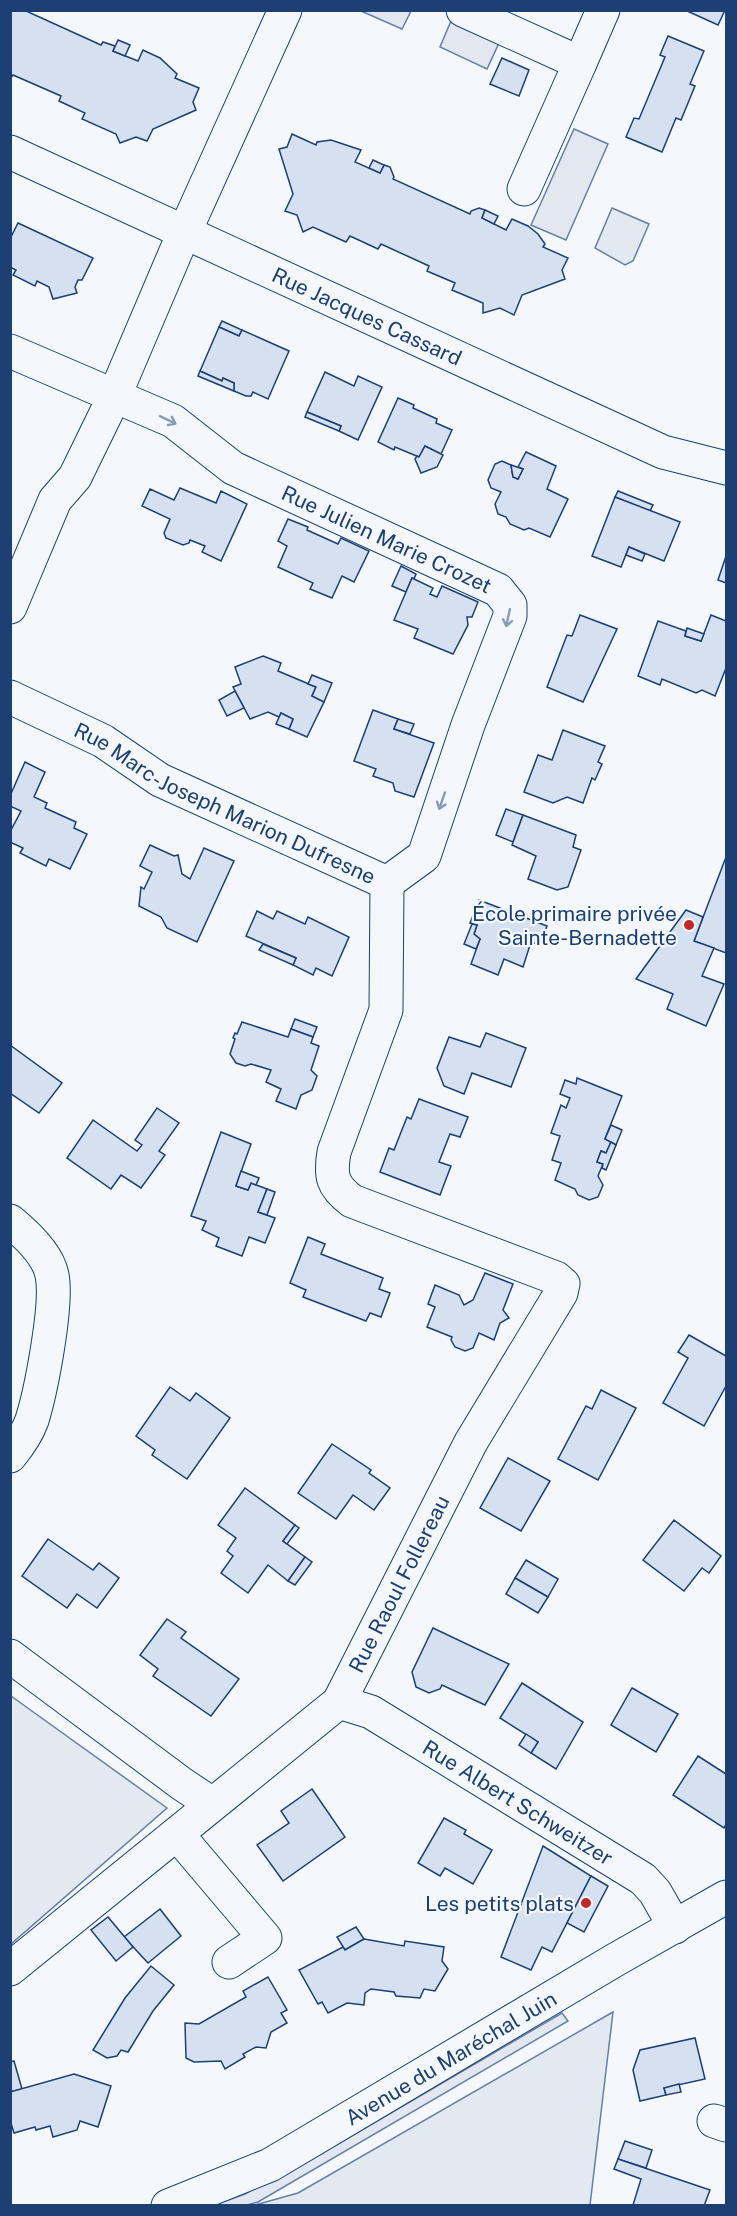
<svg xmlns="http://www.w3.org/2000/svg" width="737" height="2216" font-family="'Public Sans',sans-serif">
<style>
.green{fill:#e3e9f0;stroke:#687fa3;stroke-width:1.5}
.parking{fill:#e3e8f0;stroke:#687fa3;stroke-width:1.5}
.building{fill:#d5e0f0;stroke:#1d3f73;stroke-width:1.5}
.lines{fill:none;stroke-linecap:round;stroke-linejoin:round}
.minor-casing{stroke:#1d3f73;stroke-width:35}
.minor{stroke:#f4f7fb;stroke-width:33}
.oneway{stroke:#889bb7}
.poi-dot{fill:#c62828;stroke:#f4f7fb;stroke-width:2}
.labels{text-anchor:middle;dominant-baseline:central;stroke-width:4.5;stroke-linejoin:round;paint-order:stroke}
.street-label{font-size:21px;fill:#1d3f73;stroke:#f4f7fb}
.poi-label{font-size:21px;fill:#1d3f73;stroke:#f4f7fb;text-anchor:end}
</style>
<rect width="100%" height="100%" fill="#f4f7fb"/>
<g class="green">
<path d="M612 208 649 224 633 261 625 265 595 248Z"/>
<path d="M11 1696 167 1808 11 1944Z"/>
<path d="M613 2012 590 2205H255L298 2193Z"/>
</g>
<g class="parking">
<path d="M361 11H411L402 29Z"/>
<path d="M451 21 499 43 487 69 440 47Z"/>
<path d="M574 129 608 144 566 240 531 225Z"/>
<path d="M562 2013 568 2021 258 2202 247 2205 212 2206 245 2194 314 2158Z"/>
</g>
<g class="building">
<path d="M10 10H24L101 45 103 42 115 46 113 51 138 61 143 50 160 58 177 74 175 78 199 88 193 102 196 110 153 129 147 141 136 137 120 143 116 134 82 119 85 113 59 101 61 96 13 75 10 79Z"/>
<path d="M685 10H725L718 25Z"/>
<path d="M668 36 704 51 690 84 695 86 681 120 676 118 662 152 626 137 634 118 639 119 665 57 660 55Z"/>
<path d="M118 40 130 45 125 56 113 51Z"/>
<path d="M502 58 529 70 519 96 490 84Z"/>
<path d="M292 134 316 145 317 142 331 140 361 150 355 162 380 173 384 165 390 167 394 177 393 179 470 214 471 211 479 208 485 210 482 218 506 230 512 219 528 226 538 234 545 244 543 247 568 258 562 270 565 279 522 295 514 315 500 308 483 313V303L452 290 455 283 427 271 429 266 381 244 378 249 350 236 346 242 313 227 303 232 297 215 285 211 293 194 279 149 287 147Z"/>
<path d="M373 160 384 165 380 173 369 168Z"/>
<path d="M485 210 498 216 494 224 482 218Z"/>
<path d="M18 223 93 258 82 280H78L75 287 77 293 53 299 49 287 37 281 35 286 13 275 16 270 10 267V239Z"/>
<path d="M222 321 242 330 239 336 219 327Z"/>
<path d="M219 327 239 336 242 330 289 351 268 399 253 392 251 396H246L234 391V383L223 378 222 381 200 371Z"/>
<path d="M200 371 222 381 223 378 234 383V391L198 376Z"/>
<path d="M325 372 354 386 358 376 382 387 358 440 339 431 341 426 307 412Z"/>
<path d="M398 398 414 405 413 408 437 419 436 423 452 430 441 454 425 446 419 457 395 447 394 450 378 442Z"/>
<path d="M307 412 341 426 339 431 305 417Z"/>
<path d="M425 446 443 455 437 467 421 473 415 459 417 456 419 457Z"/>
<path d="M526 452 556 466 547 489 568 499 550 537 529 528 524 530 510 524 506 517 498 514 495 504 501 492 491 488 488 480 495 464 502 461 511 465 513 477 518 479 523 469 518 467Z"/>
<path d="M511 465 523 469 518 479 513 477Z"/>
<path d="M180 488 216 503 221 491 247 504 221 561 202 552 205 546 190 540 189 543 183 545 166 538 164 533 170 519 142 506 150 489 174 500Z"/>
<path d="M618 491 653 505 650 511 615 497Z"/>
<path d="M615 497 680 522 664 561 629 547 621 567 592 556Z"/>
<path d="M288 519 308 527 307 530 338 544 341 538 369 551 354 582 342 576 332 598 310 589 313 583 278 567 287 546 278 541Z"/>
<path d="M629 547 645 554 642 561 626 555Z"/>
<path d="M726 556V583L718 580Z"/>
<path d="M401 566 416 574 414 579 412 578 406 592 392 586Z"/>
<path d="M412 578 433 588 430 594 437 597 442 586 478 602 472 617H467L468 625 453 654 414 638 418 629 394 620Z"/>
<path d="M580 615 617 629 583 702 547 687 567 635 572 636Z"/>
<path d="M711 615 726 621V668L715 696 702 690 696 693 662 679 660 685 638 676 658 621 686 631 685 636 701 641Z"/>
<path d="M687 628 704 634 701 641 685 636Z"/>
<path d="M263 656 281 663 278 671 316 687 312 696 324 702 307 737 289 729 293 719 281 713 279 717 268 712 250 719 233 687 241 684 235 667Z"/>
<path d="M312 675 332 683 324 702 312 696 316 687 308 684Z"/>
<path d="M235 691 244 708 227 716 219 700Z"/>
<path d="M373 710 398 719 394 729 434 743 414 797 395 791 393 783 373 776 376 769 354 761Z"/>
<path d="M281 713 293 719 289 729 276 724Z"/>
<path d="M398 719 414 724 410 734 394 729Z"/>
<path d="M563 730 605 746 598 762 602 764 595 780 592 778 583 803 567 797 553 803 524 792 538 755 552 760Z"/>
<path d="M25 762 45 772 34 797 47 803 45 808 76 822 74 828 87 834 70 869 49 859 46 866 20 853 23 848 10 842V832L21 811 10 806V796Z"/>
<path d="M506 809 523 815 513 842 496 835Z"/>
<path d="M523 815 576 835 573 847 581 850 568 887 557 890 528 879 536 856 512 845Z"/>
<path d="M150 845 174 856 178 855 182 874 190 879 204 848 234 861 197 942 167 928 161 917 139 906 141 887 144 889 152 872 140 866Z"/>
<path d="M726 857V953L694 941Z"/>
<path d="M479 900 547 926 540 945 531 942 523 967 504 959 498 975 471 964 480 939 474 934 477 925 470 923Z"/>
<path d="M686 910 703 917 694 941 714 948 702 976 724 984 706 1026 667 1009 673 994 636 979Z"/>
<path d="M257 911 273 919 277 911 305 924 308 917 349 937 332 976 316 968 313 975 293 965 296 958 246 936Z"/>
<path d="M472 924 477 925 474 934 480 939 476 949 464 944Z"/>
<path d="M263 944 296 958 293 965 259 950Z"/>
<path d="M295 1019 317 1027 313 1037 291 1029Z"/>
<path d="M242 1022 288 1037 291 1029 313 1037 311 1043 319 1046 311 1070 317 1076 312 1090 301 1095 296 1109 276 1101 281 1089 266 1082 271 1070 251 1064 245 1066 236 1063 230 1054 235 1039 233 1038 235 1033 237 1034Z"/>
<path d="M486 1033 526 1048 511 1087 472 1073 464 1094 444 1086 437 1068 449 1037 480 1047Z"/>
<path d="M10 1045 62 1083 39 1113 10 1093Z"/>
<path d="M577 1078 622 1096 605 1139 611 1142 606 1153 601 1151 597 1162 603 1164 598 1176 603 1185 598 1197 589 1200 578 1195 575 1189 555 1180 561 1163 552 1160 560 1136 551 1133 561 1105 566 1108 570 1098 560 1094 565 1080 576 1084Z"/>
<path d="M419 1099 468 1117 460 1137 450 1134 439 1162 451 1166 440 1195 380 1172 389 1148 394 1150 407 1117 411 1119Z"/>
<path d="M157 1108 179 1123 159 1151 165 1155 141 1188 121 1175 111 1189 67 1158 93 1120 137 1151 142 1145 135 1140Z"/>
<path d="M611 1125 622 1130 616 1145 605 1139Z"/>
<path d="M221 1132 251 1144 236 1186 248 1190 251 1183 267 1189 258 1212 275 1218 265 1243 249 1237 242 1256 216 1246 219 1238 202 1230 206 1221 191 1216Z"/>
<path d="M611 1142 616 1145 606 1170 602 1168 603 1164 597 1162 601 1151 606 1153Z"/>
<path d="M241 1171 259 1178 256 1185 251 1183 248 1190 236 1186Z"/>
<path d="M267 1189 275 1192 267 1215 258 1212Z"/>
<path d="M308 1237 325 1244 321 1254 383 1278 379 1289 390 1293 381 1317 370 1313 366 1321 303 1297 306 1290 290 1283Z"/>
<path d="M485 1273 513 1284 503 1310 509 1318 500 1323 494 1340 479 1333 473 1348 465 1351 455 1347 451 1340 452 1337 427 1327 435 1307 428 1304 435 1285 459 1295 464 1305 473 1300Z"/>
<path d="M689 1335 726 1356V1386L704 1426 663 1403 688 1358 678 1352Z"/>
<path d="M170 1387 190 1401 196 1393 230 1418 187 1479 152 1455 155 1450 136 1436Z"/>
<path d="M601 1390 636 1408 598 1480 558 1459 586 1406 592 1409Z"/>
<path d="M332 1444 371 1470 369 1473 390 1488 374 1510 353 1495 336 1519 298 1493Z"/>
<path d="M508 1458 550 1481 521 1531 480 1508Z"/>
<path d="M245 1488 295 1525 283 1541 305 1557 288 1581 268 1565 248 1593 221 1573 233 1556 227 1551 236 1538 218 1525Z"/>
<path d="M674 1520 721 1556 709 1573 702 1568 684 1591 643 1560Z"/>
<path d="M295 1525 299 1528 287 1544 283 1541Z"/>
<path d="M48 1539 93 1570 99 1563 119 1578 97 1608 77 1594 67 1608 22 1576Z"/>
<path d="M305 1557 312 1562 295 1585 288 1581Z"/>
<path d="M526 1560 558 1579 548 1597 515 1578Z"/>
<path d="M515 1578 548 1597 538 1613 506 1594Z"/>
<path d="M167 1619 186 1632 181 1638 239 1679 211 1716 153 1676 158 1669 140 1655Z"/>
<path d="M433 1628 509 1664 485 1705 442 1685 440 1689 429 1693 416 1687 412 1672Z"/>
<path d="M522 1683 583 1722 556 1769 531 1753 538 1742 500 1718Z"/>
<path d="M632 1688 678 1714 656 1752 611 1725Z"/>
<path d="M526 1734 538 1742 531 1753 519 1745Z"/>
<path d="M698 1756 726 1774V1824L724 1828 673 1795Z"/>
<path d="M312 1789 345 1837 283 1881 257 1845 289 1823 281 1811Z"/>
<path d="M444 1818 466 1830 464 1834 492 1850 473 1884 445 1868 440 1876 418 1863Z"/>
<path d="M543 1846 591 1876 552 1952 542 1947 531 1970 501 1957Z"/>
<path d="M591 1876 608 1886 584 1932 567 1923Z"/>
<path d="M160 1909 181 1936 148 1963 124 1937Z"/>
<path d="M108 1917 133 1947 116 1961 91 1930Z"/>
<path d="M356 1927 364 1939 345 1950 337 1937Z"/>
<path d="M364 1939 404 1946 405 1941 444 1947 442 1961 448 1969 435 1991 424 1989 420 1998 396 1996 394 1992 371 1989 365 1993 364 2005 347 2003 328 2013 322 2002 318 2004 299 1970 343 1947 345 1950Z"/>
<path d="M151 1966 174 1985 153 2011 128 2052 121 2050 117 2056 107 2058 93 2050 125 1998Z"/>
<path d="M268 1977 287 2010 281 2013 287 2023 271 2032 266 2048 256 2047 243 2054 245 2057 225 2069 221 2061 194 2062 186 2058 185 2023 199 2024 246 1997 243 1991Z"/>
<path d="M695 2038 705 2079 664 2088 666 2095 640 2101 633 2070 640 2050Z"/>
<path d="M14 2061 22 2089 10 2092V2062Z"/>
<path d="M74 2074 111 2086 98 2127 80 2121 77 2130 53 2137 50 2126 36 2130 35 2127 14 2133 10 2120V2092Z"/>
<path d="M679 2084 681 2092 666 2095 664 2088Z"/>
<path d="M625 2141 652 2150 646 2168 618 2159Z"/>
<path d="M618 2159 710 2190 704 2206 633 2205 641 2179 614 2169Z"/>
</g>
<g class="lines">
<defs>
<g id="minor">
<path d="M463 10 580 63 603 10"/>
<path id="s1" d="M10 152 663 452 726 468"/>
<path d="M524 189 580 63"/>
<path id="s2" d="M10 351 173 421 233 468 498 590 510 605V616L468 725 424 856 387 883"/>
<path d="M10 607 55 500 75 477 114 397 177 249 285 10"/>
<path id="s3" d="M10 697 103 741 160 780 387 883 386 1010 334 1152C330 1176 332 1186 352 1201L556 1278 563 1284 561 1293 471 1442 339 1702 10 1969"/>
<path d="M10 1221C26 1234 48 1255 52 1275 58 1304 41 1391 32 1420 27 1434 19 1445 10 1456"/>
<path d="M10 1656 182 1784 212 1804"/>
<path id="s4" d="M339 1702 371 1712 643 1879 655 1892 675 1927"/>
<path d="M177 1834 265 1938 229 1962"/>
<path d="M714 2121 726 2125"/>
<path id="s5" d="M168 2206 270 2165 615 1960 726 1897"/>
</g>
</defs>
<use href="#minor" class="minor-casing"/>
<use href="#minor" class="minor"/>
</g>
<defs><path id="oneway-shaft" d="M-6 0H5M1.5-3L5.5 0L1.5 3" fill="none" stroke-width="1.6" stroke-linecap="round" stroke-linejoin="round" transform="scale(1.5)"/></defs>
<g class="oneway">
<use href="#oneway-shaft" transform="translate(168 420) rotate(26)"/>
<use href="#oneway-shaft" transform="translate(508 618) rotate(102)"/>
<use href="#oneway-shaft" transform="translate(442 801) rotate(109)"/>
</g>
<g class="poi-dot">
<circle cx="689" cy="925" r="6"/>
<circle cx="586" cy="1903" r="6"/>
</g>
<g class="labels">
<g class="street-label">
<text stroke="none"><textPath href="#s1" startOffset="393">Rue Jacques Cassard</textPath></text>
<text stroke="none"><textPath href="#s2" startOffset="423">Rue Julien Marie Crozet</textPath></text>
<text stroke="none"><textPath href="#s3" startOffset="240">Rue Marc-Joseph Marion Dufresne</textPath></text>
<text transform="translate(399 1584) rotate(-63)">Rue Raoul Follereau</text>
<text stroke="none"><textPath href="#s4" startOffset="206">Rue Albert Schweitzer</textPath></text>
<text stroke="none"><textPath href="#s5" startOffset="320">Avenue du Maréchal Juin</textPath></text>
</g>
<g class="poi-label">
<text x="677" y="913">École primaire privée<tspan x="677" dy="24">Sainte-Bernadette</tspan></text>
<text x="574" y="1903">Les petits plats</text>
</g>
</g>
<rect width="737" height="2216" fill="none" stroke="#1d3f73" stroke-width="24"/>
</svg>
